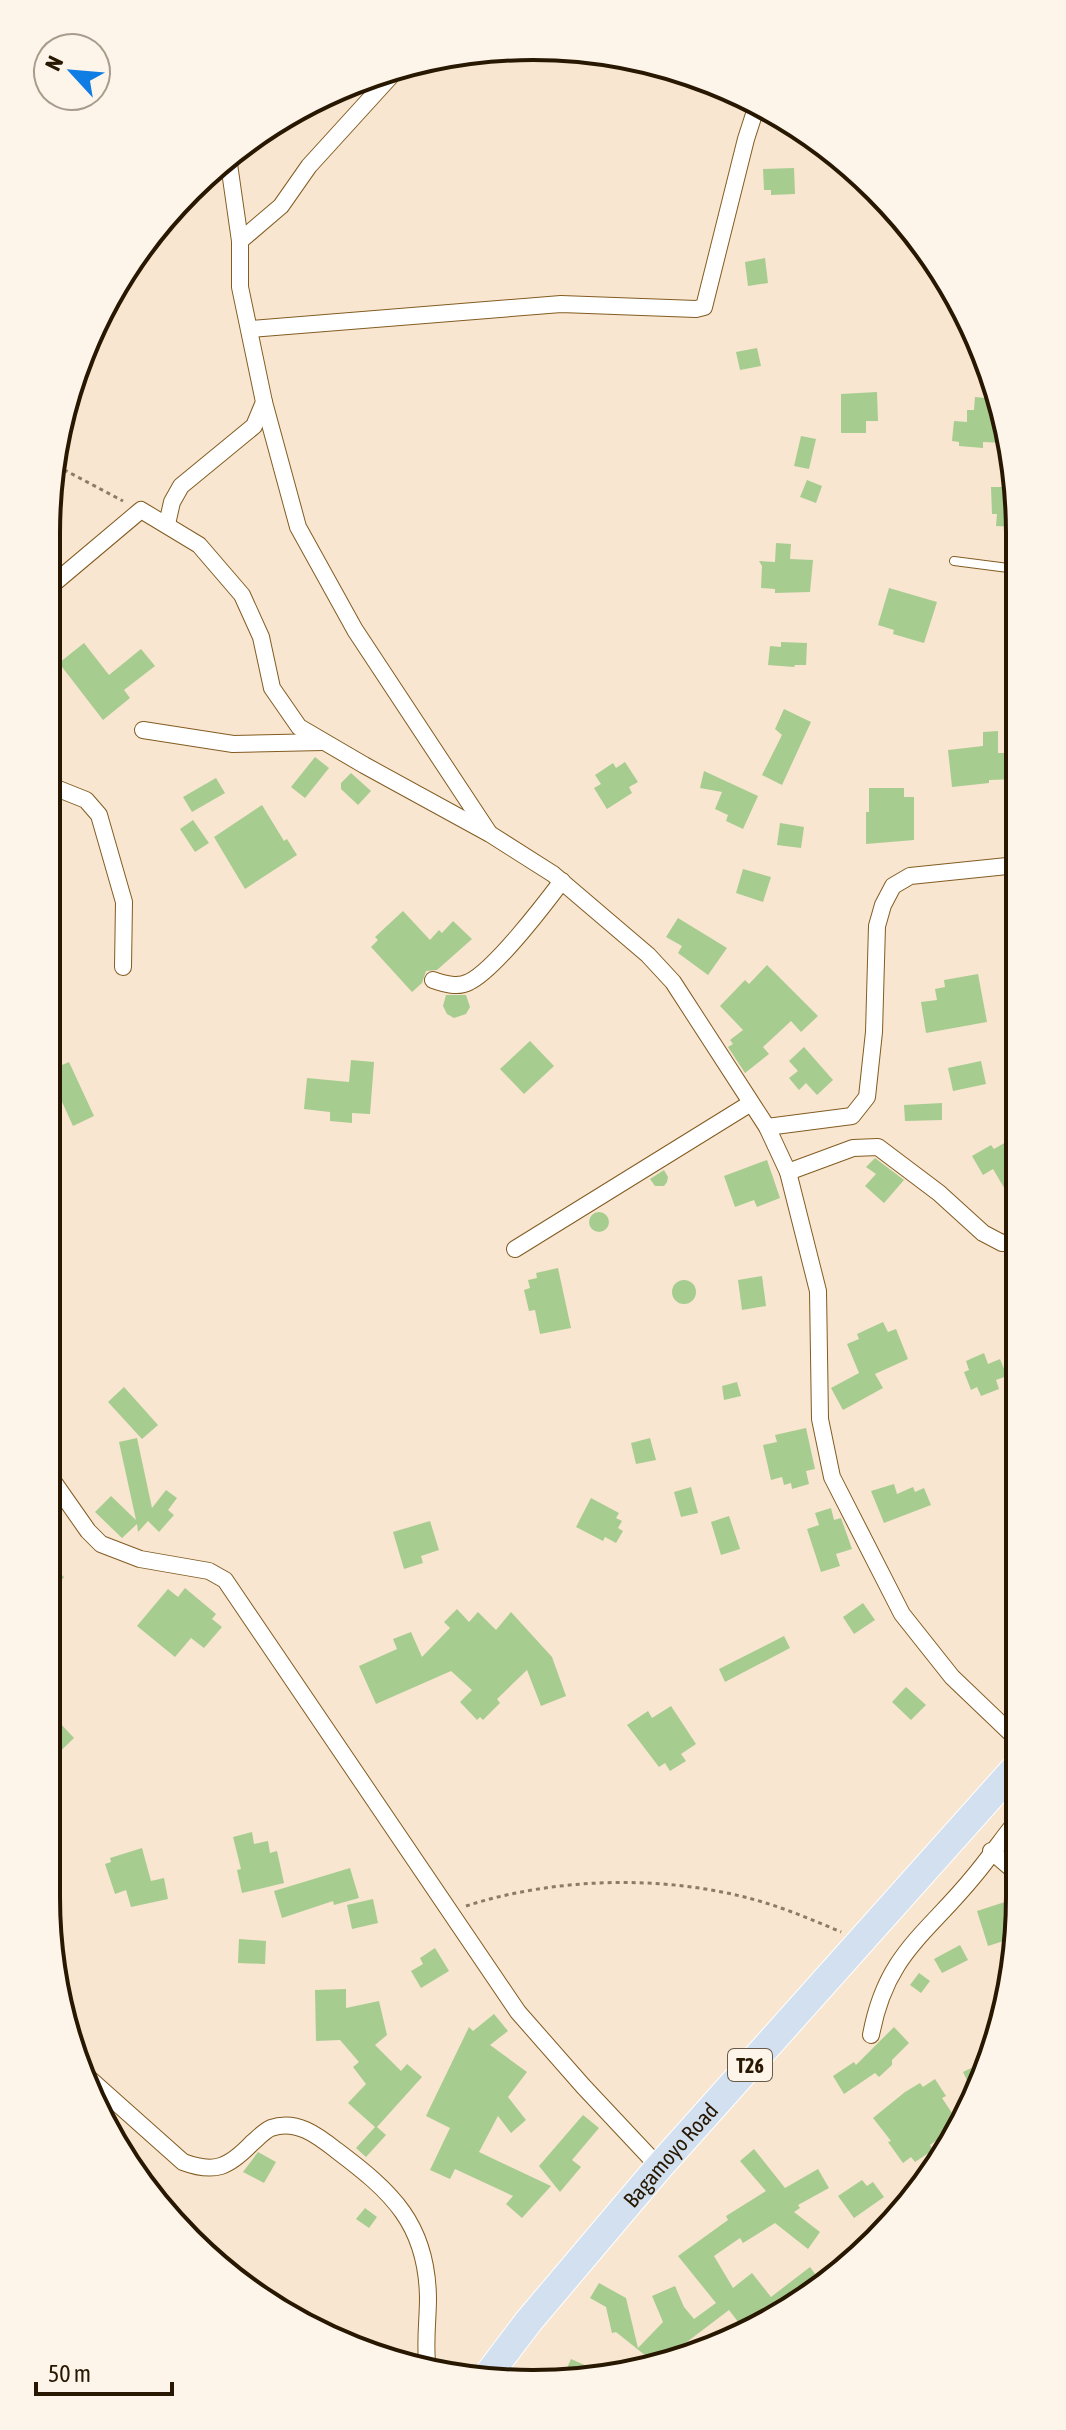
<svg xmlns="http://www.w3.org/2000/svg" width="1066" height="2430" font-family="'Asap Condensed',sans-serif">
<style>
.building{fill:#a7cc90}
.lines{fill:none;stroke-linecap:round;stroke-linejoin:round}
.service-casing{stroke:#835c21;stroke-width:10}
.minor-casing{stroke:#835c21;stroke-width:18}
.trunk-casing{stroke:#fff;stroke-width:30}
.path{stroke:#8c7b65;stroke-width:3;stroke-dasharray:4 4;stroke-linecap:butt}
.service{stroke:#fff;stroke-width:8}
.minor{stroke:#fff;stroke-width:16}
.trunk{stroke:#d3e0f0;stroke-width:28}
.labels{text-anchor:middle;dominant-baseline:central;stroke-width:7;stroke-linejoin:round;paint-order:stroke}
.shield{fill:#fef5ea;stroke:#685a48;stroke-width:2}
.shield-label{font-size:20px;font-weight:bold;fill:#281802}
.street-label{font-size:22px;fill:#281802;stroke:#fef5ea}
.rim{fill:none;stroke:#281802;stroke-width:4}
</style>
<rect width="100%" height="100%" fill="#f8e6d0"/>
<g class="building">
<path d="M794 168 795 194 771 195V190H764L763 169Z"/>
<path d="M765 258 768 283 748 286 745 262Z"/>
<path d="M757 348 761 366 740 370 736 352Z"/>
<path d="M877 392 878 421H866V433H841V394Z"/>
<path d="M975 397 997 399 1005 430 1004 443 983 442V448L959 446V442L952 441 954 421 967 422V410H974Z"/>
<path d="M801 436 816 439 809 469 794 466Z"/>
<path d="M807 480 822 486 816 503 800 497Z"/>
<path d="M991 487H1016V527L996 526 997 514H992Z"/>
<path d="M776 543 791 544 790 559 813 560 810 592 775 593V589L761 588 762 566 759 561 775 562Z"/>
<path d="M889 588 937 602 924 643 893 634 894 630 878 625Z"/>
<path d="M781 642 807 643 806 665H795L794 667 768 665 770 646 781 647Z"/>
<path d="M84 643 109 675 141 649 155 666 124 690 130 698 103 720 59 663Z"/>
<path d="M784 709 811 722 782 785 762 775 782 735 775 729Z"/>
<path d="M998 731V753H1017V779L989 780V783L952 787 948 750 983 746V732Z"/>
<path d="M315 757 329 768 305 798 291 787Z"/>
<path d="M625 762 638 782 629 787 632 793 607 809 594 788 601 784 595 775 613 763 616 768Z"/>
<path d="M704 771 758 796 743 829 726 821 728 815 715 809 722 792 700 788Z"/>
<path d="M351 773 371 791 358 805 341 789V783Z"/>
<path d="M216 778 225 793 192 812 183 797Z"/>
<path d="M869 788H904V797H914V840L866 844V812H869Z"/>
<path d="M262 805 284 841 287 839 297 855 245 889 214 837Z"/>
<path d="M193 820 209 843 195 852 180 829Z"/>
<path d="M780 823 804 827 801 848 777 845Z"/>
<path d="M743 869 771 877 763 902 736 893Z"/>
<path d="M403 911 430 940 439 930 442 933 453 921 472 939 437 970 426 971 422 983 412 992 371 947 378 940 375 937Z"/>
<path d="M678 918 727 948 708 975 678 953 682 946 666 937Z"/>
<path d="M767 965 818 1016 801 1032 791 1021 763 1047 769 1054 745 1073 728 1047 733 1044 730 1040 743 1030 720 1006 745 980 749 984Z"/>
<path d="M978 974 987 1022 926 1033 921 1002 937 1000 935 989 945 987 944 980Z"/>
<path d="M446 995H466L470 1007 466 1014 454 1018 447 1014 443 1006Z"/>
<path d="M530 1041 554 1066 524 1094 500 1069Z"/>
<path d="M804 1047 833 1080 817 1095 806 1083 799 1090 789 1078 798 1071 789 1061Z"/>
<path d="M351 1060 374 1062 370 1114 352 1113V1123L330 1121V1112L304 1109 307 1078 349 1082Z"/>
<path d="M981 1061 986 1084 953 1091 948 1068Z"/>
<path d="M69 1062 94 1116 73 1126 48 1071Z"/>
<path d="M942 1103V1120L905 1121 904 1105Z"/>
<path d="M1018 1135V1184L1006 1191 993 1169 983 1175 972 1156 991 1145 994 1149Z"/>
<path d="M875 1158 904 1180 884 1203 865 1186 876 1174 866 1167Z"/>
<path d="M767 1160 780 1198 757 1207 754 1200 735 1207 724 1176Z"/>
<path d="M664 1170 668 1177 667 1182 664 1186H655L650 1179Z"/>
<circle cx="599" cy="1222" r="10"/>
<path d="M558 1268 571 1328 540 1334 535 1310 529 1311 524 1290 530 1288 528 1280 537 1278 536 1273Z"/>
<path d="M762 1276 766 1306 742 1310 738 1280Z"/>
<circle cx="684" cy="1292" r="12"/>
<path d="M883 1322 888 1332 896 1329 908 1359 875 1374 883 1388 843 1410 831 1388 859 1373 847 1344 859 1339 857 1334Z"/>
<path d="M984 1353 988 1364 1000 1359 1007 1376 996 1380 999 1389 981 1396 977 1387 971 1390 964 1372 969 1370 966 1361Z"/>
<path d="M737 1382 741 1396 724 1400 722 1386Z"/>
<path d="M124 1387 158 1425 142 1439 108 1402Z"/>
<path d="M806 1428 815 1469 806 1471 809 1484 792 1489 791 1483 784 1485 782 1477 771 1480 763 1445 777 1442 775 1435Z"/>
<path d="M137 1438 152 1508 166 1490 177 1498 168 1510 174 1515 159 1532 148 1521 138 1532 137 1524 122 1538 95 1512 111 1496 136 1520 119 1442Z"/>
<path d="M650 1438 656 1460 636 1464 631 1443Z"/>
<path d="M894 1484 897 1494 913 1487 915 1492 924 1488 931 1505 884 1523 871 1491Z"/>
<path d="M691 1487 698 1513 681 1517 674 1492Z"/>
<path d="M591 1498 619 1513 616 1518 622 1521 618 1528 623 1531 616 1543 605 1537 603 1541 576 1527Z"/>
<path d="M831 1508 834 1520 841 1518 852 1549 836 1554 840 1566 821 1572 807 1529 819 1525 815 1513Z"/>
<path d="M729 1516 740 1549 721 1555 711 1522Z"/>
<path d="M430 1521 439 1550 421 1556 423 1563 404 1569 393 1532Z"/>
<path d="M46 1560 64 1577 54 1589 46 1581Z"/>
<path d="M185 1588 216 1614 212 1619 222 1627 204 1648 191 1638 175 1657 137 1626 168 1589 178 1597Z"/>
<path d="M863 1603 875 1620 854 1634 843 1617Z"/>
<path d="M457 1609 469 1622 478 1612 496 1630 511 1612 552 1657 566 1696 541 1706 527 1670 497 1699 500 1703 483 1720 480 1717 477 1720 460 1702 472 1690 451 1671 376 1704 359 1666 397 1649 393 1639 411 1632 422 1657 450 1628 444 1622Z"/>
<path d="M784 1636 790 1648 725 1682 719 1669Z"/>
<path d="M906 1687 926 1705 911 1720 892 1702Z"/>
<path d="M671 1706 696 1744 681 1754 686 1761 670 1771 665 1763 659 1767 627 1725 648 1711 652 1718Z"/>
<path d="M59 1722 74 1738 46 1765V1735Z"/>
<path d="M252 1832 254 1844 268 1841 270 1853 277 1851 284 1883 242 1893 237 1870 241 1869 233 1837Z"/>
<path d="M142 1848 151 1881 164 1878 168 1899 131 1907 126 1890 115 1894 105 1864 111 1862 110 1858Z"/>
<path d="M350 1868 359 1898 334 1905 333 1901 282 1918 274 1891Z"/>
<path d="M373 1899 378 1923 352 1929 347 1905Z"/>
<path d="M1011 1900 1016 1918 1013 1938 988 1946 977 1911Z"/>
<path d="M239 1939 266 1941 265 1964 238 1963Z"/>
<path d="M960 1945 968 1960 942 1973 934 1959Z"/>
<path d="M435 1948 449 1971 421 1988 411 1971 423 1964 420 1958Z"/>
<path d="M919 1973 930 1981 921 1993 910 1985Z"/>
<path d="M346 1989V2008L379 2001 387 2035 375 2045 401 2071 407 2064 422 2077 377 2127 386 2135 366 2157 356 2148 375 2127 348 2103 366 2084 353 2067 359 2062 340 2040 316 2041 315 1990Z"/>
<path d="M494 2014 508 2031 490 2045 527 2072 508 2097 526 2120 511 2133 498 2116 479 2152 551 2186 522 2218 506 2204 513 2196 455 2169 450 2179 430 2170 450 2128 426 2116 469 2027 473 2031Z"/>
<path d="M894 2027 909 2043 892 2060V2065L879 2077 875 2073 844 2094 833 2076 854 2062 856 2065Z"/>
<path d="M992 2058 979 2081 972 2091 963 2072Z"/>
<path d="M935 2079 946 2096 942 2098 956 2119 949 2132 930 2145 933 2150 915 2162 911 2157 903 2163 888 2142 891 2141 873 2118 905 2092 920 2083 923 2087Z"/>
<path d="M583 2115 599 2128 572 2160 581 2167 560 2192 539 2166Z"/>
<path d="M754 2149 785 2188 818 2169 829 2188 798 2205 800 2208 794 2212 820 2232 808 2249 775 2223 743 2243 740 2238 714 2256 733 2288 752 2273 771 2297 810 2267 821 2282 776 2319 745 2331 729 2310 675 2351 680 2355 656 2364 616 2332 612 2333 606 2307 590 2298 599 2283 626 2298 638 2348 663 2322 652 2296 675 2286 684 2307 694 2319 716 2303 678 2256 728 2220 726 2216 766 2191 740 2161Z"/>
<path d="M258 2152 276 2162 264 2183 243 2172Z"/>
<path d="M862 2180 867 2186 873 2182 884 2197 854 2218 838 2196Z"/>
<path d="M365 2208 377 2217 369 2228 356 2219Z"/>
<path d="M571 2359 607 2375H564Z"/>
</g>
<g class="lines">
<defs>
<path id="service" d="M954 561 1016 569"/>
<g id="minor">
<path d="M229 164 240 241"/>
<path d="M250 329 561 304 696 309 704 307 746 139 757 105"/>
<path d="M264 402 298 527 355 630 489 833"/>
<path d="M167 524 172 502 181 486 254 426 264 402 240 287V241L281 206 309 166 390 77"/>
<path d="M46 590 141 510 199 545 242 595 261 637 272 688 299 727 364 765 490 834 553 874 648 955 673 982 767 1127 788 1172 818 1291 820 1419 832 1477 902 1614 952 1677 1020 1742"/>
<path d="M143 730 233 744 323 742"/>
<path d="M46 784 86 800 99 815 124 902 123 967"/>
<path d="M433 980C445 984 458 988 469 982 494 970 544 905 562 881"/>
<path d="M767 1127 852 1116 867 1097 874 1032 877 926 883 905 893 886 910 876 1017 865"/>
<path d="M788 1172 853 1148 878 1147 939 1193 983 1233 1002 1243 1018 1242"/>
<path d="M515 1249 751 1103"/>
<path d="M46 1471 88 1531 101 1544 140 1559 209 1571 225 1580 518 2012 583 2086 659 2167"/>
<path d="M991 1851 1020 1876"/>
<path d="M871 2035C886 1954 926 1935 974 1876 990 1857 1004 1836 1020 1817"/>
<path d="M82 2072 183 2162C215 2174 229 2167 252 2143 258 2138 264 2131 271 2128 296 2119 317 2135 336 2150 392 2192 427 2224 428 2298 428 2322 424 2346 428 2371"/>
</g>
<g id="trunk">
<path id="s1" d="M488 2375 528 2322 659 2167 1020 1763"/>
</g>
</defs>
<use href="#service" class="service-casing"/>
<use href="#minor" class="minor-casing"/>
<use href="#trunk" class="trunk-casing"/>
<g class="path">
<path d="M57 466 123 501"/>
<path d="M466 1906C562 1875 683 1874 778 1907 799 1914 820 1923 841 1932"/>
</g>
<use href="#service" class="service"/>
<use href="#minor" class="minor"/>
<use href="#trunk" class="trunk"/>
</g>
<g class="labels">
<rect class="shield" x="728" y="2049" width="44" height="32" rx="6"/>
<g class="shield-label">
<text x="750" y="2065">T26</text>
</g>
<g class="street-label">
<text stroke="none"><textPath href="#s1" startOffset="286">Bagamoyo Road</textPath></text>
</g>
</g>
<path d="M0 0H1066V2430H0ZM533 60H533A473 473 0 0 1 1006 533V1897A473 473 0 0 1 533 2370H533A473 473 0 0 1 60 1897V533A473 473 0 0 1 533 60Z" fill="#fef5ea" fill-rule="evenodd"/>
<path class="rim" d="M533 60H533A473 473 0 0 1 1006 533V1897A473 473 0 0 1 533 2370H533A473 473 0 0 1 60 1897V533A473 473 0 0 1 533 60Z"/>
<g transform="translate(72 72) rotate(296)"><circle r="38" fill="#fef5ea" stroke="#a89d8d" stroke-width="2"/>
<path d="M0-6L14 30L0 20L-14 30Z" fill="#0f7de4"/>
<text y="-12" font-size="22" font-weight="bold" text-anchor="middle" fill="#281802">N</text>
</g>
<path d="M36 2382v12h136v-12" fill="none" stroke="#281802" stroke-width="4"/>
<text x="48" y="2382" font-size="24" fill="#281802" stroke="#fef5ea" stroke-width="6" paint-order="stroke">50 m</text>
</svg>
